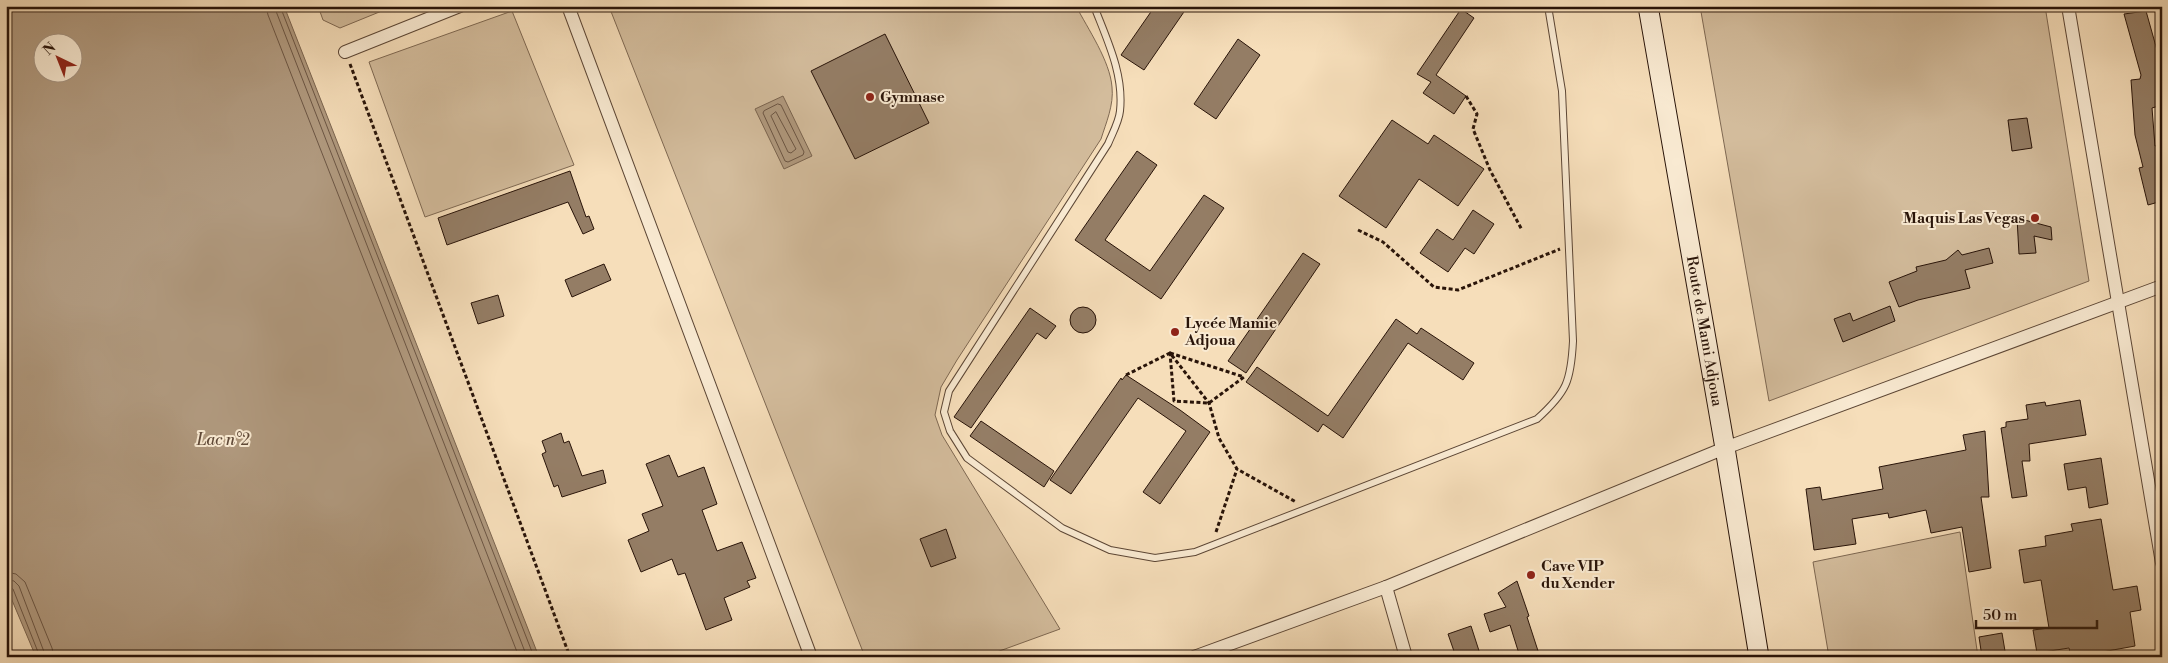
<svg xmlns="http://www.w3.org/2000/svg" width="2168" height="663" font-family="'Libre Bodoni',serif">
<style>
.green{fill:#d3bc9c;stroke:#7e6852}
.water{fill:#b0997e;stroke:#7a644f;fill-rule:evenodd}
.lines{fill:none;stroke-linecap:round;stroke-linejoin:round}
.shore{stroke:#6c5644;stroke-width:1}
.building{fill:#947d65;stroke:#291409}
.lane-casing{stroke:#5c4635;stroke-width:8}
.street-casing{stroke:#5c4635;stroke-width:14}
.secondary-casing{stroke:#291409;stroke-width:21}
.path{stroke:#291409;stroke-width:3;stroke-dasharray:4 2.5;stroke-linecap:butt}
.lane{stroke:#f9ead2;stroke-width:6}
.street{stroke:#f9ead2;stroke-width:12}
.secondary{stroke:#f9ead2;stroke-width:19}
.poi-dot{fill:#8f2418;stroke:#f9ead2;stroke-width:2}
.labels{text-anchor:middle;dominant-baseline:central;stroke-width:4;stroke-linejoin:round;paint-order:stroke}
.poi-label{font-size:15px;font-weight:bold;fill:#291409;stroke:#f9ead2;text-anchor:start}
.street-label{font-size:15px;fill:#291409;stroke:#f9ead2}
.water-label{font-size:16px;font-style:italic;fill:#5f4938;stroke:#f9ead2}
</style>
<rect width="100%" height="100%" fill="#f6deba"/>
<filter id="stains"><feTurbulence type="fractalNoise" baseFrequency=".004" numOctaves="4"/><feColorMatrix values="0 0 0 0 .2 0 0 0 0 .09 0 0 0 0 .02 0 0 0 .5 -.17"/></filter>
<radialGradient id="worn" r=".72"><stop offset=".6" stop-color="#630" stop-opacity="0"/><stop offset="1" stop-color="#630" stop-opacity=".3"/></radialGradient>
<g class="green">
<path d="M318 6H394L340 28 323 20Z"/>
<path d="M617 6H1076C1088 29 1110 61 1112 87 1114 105 1106 123 1101 139L957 360 941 387 935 415 942 435 1060 629 983 657H865L610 9Z"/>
<path d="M1700 6H2045L2089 281 1769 401Z"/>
<path d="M512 11 574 165 425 217 369 62Z"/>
<path d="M1960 532 1978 657H1829L1813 562Z"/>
</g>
<g class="water">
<path d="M6 6H284L539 657H36L6 586ZM42 42H72V72H42Z"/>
<path d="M783 96 812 156 784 169 755 109Z"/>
</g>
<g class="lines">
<g class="shore">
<path d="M266 6 268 15 519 657"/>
<path d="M274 6 527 657"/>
<path d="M280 6 534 657"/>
<path d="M778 104 781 105 804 152 803 155 788 162 785 161 763 113 764 111Z"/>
<path d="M776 112 796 149 791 153 788 152 771 116Z"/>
<path d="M6 572 16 574 25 582 52 648 54 657"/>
<path d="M6 579 14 581 19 586 46 657"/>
<path d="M6 586 13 589 40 657"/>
</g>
</g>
<g class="building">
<path d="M1155 6H1188L1144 70 1121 55Z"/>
<path d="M1461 9 1474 18 1436 75 1466 96 1454 114 1423 93 1431 82 1417 74Z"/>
<path d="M2146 11 2162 68V105L2152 108 2155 146 2162 144V201L2148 205 2139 168 2143 167 2135 135 2131 80 2140 79 2141 75 2124 14Z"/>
<path d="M885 34 929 123 855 159 811 71Z"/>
<path d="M1238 39 1260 55 1216 119 1194 104Z"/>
<path d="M2027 118 2032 148 2012 151 2008 120Z"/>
<path d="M1392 120 1428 144 1434 135 1484 169 1458 206 1419 179 1386 228 1339 196Z"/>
<path d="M1137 151 1157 165 1105 240 1150 271 1204 195 1224 208 1161 299 1075 240Z"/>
<path d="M570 171 586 217 589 216 594 229 583 234 568 202 447 245 438 218Z"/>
<path d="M1473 210 1494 224 1474 254 1465 248 1448 272 1420 253 1437 229 1453 240Z"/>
<path d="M2017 218 2051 227 2052 240 2034 236 2036 253 2019 254Z"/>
<path d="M1989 248 1993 263 1965 270 1970 288 1918 300 1899 307 1889 282 1917 271 1916 267 1946 260 1958 250 1962 255Z"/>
<path d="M1303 253 1320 264 1246 373 1228 361Z"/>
<path d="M604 264 611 280 572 297 565 280Z"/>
<path d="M498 295 504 316 478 324 471 303Z"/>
<path d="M1890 306 1895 321 1843 342 1834 319 1850 313 1853 321Z"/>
<circle cx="1083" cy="320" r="13"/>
<path d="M1030 308 1056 326 1046 339 1037 333 971 428 954 417Z"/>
<path d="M1396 319 1417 334 1421 328 1474 363 1463 380 1408 343 1343 438 1323 424 1318 432 1246 382 1257 367 1328 416Z"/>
<path d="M1126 375 1180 410 1210 432 1160 504 1143 492 1186 431 1138 398 1071 494 1050 480 1121 378 1122 380Z"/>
<path d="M2080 400 2086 435 2029 444 2030 461H2022L2027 496 2012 498 2001 428 2006 427V422L2028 419 2026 405 2045 402 2046 406Z"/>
<path d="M981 421 1054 471 1044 487 970 436Z"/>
<path d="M1985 431 1989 497H1981L1991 568 1969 572 1962 527 1931 533 1926 510 1889 518 1888 513 1852 519 1856 544 1814 550 1806 489 1820 487 1822 500 1883 489 1879 467 1966 450 1963 435Z"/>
<path d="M561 433 564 443 569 441 582 476 603 470 606 483 562 497 558 485 554 487 542 454 546 452 542 441Z"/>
<path d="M669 455 678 477 704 467 717 504 702 510 717 551 742 542 756 578 747 581 750 587 724 598 732 620 706 630 685 573 678 575 672 559 641 572 628 540 649 531 642 514 663 506 646 464Z"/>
<path d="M2101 458 2108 504 2089 508 2086 487 2068 490 2064 464Z"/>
<path d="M2101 519 2113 590 2137 586 2141 610 2130 612 2135 646 2091 654 2092 657H2071L2069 648 2037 653 2033 630 2049 628 2041 580 2024 583 2019 550 2046 546 2045 536 2073 531 2071 524Z"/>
<path d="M946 529 956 558 931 567 920 539Z"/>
<path d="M1517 581 1529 616 1527 617 1540 657H1520L1510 625 1490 632 1484 614 1506 607 1498 593Z"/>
<path d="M1471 626 1481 657H1456L1448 634Z"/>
<path d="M2002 633 2006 657H1982L1979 637Z"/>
</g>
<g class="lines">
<defs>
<path id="lane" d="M1094 6C1107 40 1124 74 1120 111 1119 122 1112 134 1108 144L949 391 944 412 950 431 967 458 1062 528 1110 550 1155 558 1195 552 1537 419C1567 392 1571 381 1573 341L1562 91 1548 6"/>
<g id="street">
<path d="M568 6 811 657"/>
<path d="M2068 6 2162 563"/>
<path d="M345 52 460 6"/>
<path d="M1386 587 1406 657"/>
<path d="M1194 657 1386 587 1725 448 2162 286"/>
</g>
<g id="secondary">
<path id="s1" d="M1648 6 1725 448 1759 657"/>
</g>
</defs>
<use href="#lane" class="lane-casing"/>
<use href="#street" class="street-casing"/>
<use href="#secondary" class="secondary-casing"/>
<g class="path">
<path d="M350 64 570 657"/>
<path d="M1466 96 1477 114 1473 129 1490 170 1522 230"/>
<path d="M1358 230 1383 242 1434 287 1458 290 1560 249"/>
<path d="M1170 353 1244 377 1209 403 1174 401Z"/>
<path d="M1126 375 1170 353 1209 403 1219 438 1237 469 1296 502"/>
<path d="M1216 532 1237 469"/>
</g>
<use href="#lane" class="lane"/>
<use href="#street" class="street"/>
<use href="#secondary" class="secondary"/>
</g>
<g class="poi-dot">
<circle cx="870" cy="97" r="5"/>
<circle cx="2035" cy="218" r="5"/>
<circle cx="1175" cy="332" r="5"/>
<circle cx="1531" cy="575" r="5"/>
</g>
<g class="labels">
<g class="poi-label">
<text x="880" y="97">Gymnase</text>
<text x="2025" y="218" text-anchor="end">Maquis Las Vegas</text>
<text x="1185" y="323">Lycée Mamie<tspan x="1185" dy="17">Adjoua</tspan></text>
<text x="1541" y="566">Cave VIP<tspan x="1541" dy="17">du Xender</tspan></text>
</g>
<g class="street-label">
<text stroke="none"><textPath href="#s1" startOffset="330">Route de Mami Adjoua</textPath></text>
</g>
<g class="water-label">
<text x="223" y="440">Lac n°2</text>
</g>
</g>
<rect width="2168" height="663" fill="none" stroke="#f6deba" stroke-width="25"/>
<rect x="8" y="8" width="2153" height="648" fill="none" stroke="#291409" stroke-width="2.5"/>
<rect x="12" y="12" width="2143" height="638" fill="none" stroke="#291409"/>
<g transform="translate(58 58) rotate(317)"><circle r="24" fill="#f9ead2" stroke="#a69482"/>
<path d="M0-4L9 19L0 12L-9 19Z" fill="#8f2418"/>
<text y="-8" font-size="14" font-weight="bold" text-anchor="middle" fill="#291409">N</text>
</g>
<path d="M1976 620v8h121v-8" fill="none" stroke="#291409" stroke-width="2.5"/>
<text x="1983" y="620" font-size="15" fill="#291409" stroke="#f9ead2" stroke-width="4" paint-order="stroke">50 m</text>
<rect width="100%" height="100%" filter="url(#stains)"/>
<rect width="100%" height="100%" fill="url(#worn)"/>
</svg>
